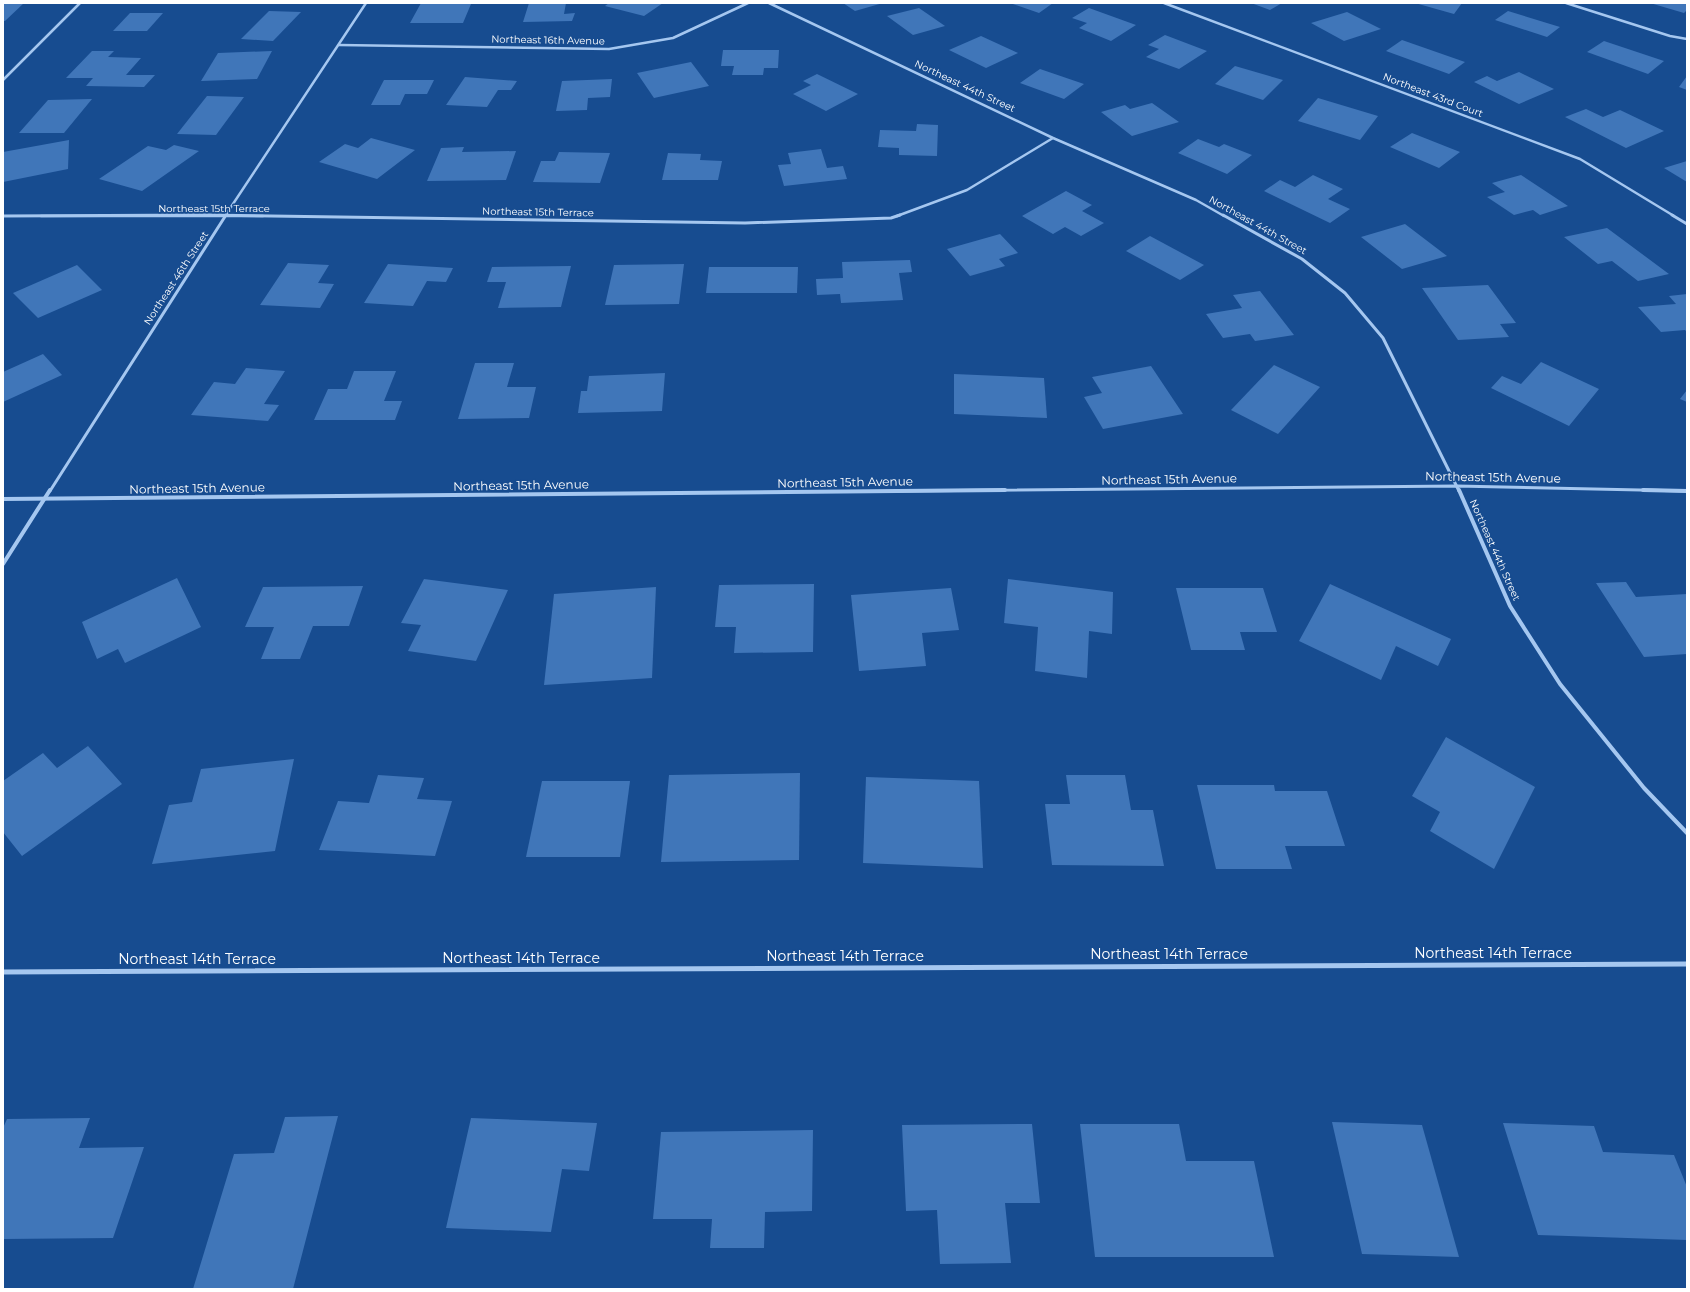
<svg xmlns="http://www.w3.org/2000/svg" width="1690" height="1292" font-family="Montserrat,sans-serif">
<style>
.building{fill:#4076b9}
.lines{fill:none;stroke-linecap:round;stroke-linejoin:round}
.minor-far3{stroke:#a5c7f0;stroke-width:2.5}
.minor-far2{stroke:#a5c7f0;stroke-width:3}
.minor-far1{stroke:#a5c7f0;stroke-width:4}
.minor{stroke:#a5c7f0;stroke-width:5}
.labels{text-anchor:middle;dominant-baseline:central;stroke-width:3;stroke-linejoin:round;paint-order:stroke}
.far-street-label{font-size:10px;fill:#fff;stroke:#174c90}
.street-label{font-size:12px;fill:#fff;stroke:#174c90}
.near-street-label{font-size:14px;fill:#fff;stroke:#174c90}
</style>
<rect width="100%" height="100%" fill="#174c90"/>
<g class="building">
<path d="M3 3H24L5 21H3Z"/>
<path d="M421 3H439V4H471L463 23H410Z"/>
<path d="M529 3H566L564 14 575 13 572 21 523 22Z"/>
<path d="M609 3H663L644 16 605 6Z"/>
<path d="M843 3H883L855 11Z"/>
<path d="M1010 3H1053L1039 13Z"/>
<path d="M1251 3H1282L1270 10Z"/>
<path d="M1415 3H1462L1454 14Z"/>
<path d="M1650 3H1687V10L1684 13Z"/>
<path d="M919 8 945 26 913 35 887 16Z"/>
<path d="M1089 8 1136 25 1111 41 1079 28 1087 23 1072 18Z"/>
<path d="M269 11 301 12 273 41 241 39Z"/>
<path d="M1508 11 1560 27 1547 37 1495 20Z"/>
<path d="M1347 12 1381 29 1344 41 1311 23Z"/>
<path d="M130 13H163L147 31H113Z"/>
<path d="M1165 35 1207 51 1179 69 1146 57 1159 49 1148 45Z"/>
<path d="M981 36 1018 53 986 68 949 50Z"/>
<path d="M1402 40 1465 62 1449 74 1386 51Z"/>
<path d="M1604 41 1664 61 1648 74 1587 52Z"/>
<path d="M723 50H779L778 68H764L763 75H732L734 66H721Z"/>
<path d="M92 51H114L108 57 141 58 126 75H155L144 87 86 86 93 78H66Z"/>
<path d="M272 51 257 79 201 81 218 53Z"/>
<path d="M691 62 709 86 654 98 637 73Z"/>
<path d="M1235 66 1283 80 1263 100 1215 84Z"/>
<path d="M1040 69 1084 84 1064 99 1020 83Z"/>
<path d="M1519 72 1554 89 1519 104 1474 82 1487 76 1497 81Z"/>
<path d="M817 74 858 94 826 111 793 94 811 85 803 81Z"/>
<path d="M1687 76V90L1679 87Z"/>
<path d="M465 77 517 81 511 90H498L487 107 446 105Z"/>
<path d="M612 79 610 97 588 98 587 110 556 111 562 81Z"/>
<path d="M384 80H434L427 94H405L400 105H371Z"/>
<path d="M207 96 244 97 216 135 177 134Z"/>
<path d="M1318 98 1378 116 1360 140 1298 121Z"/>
<path d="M92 99 64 133H19L48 100Z"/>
<path d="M1152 103 1179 122 1132 136 1101 112 1125 105 1130 109Z"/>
<path d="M1586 109 1603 117 1620 110 1664 131 1626 148 1565 117Z"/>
<path d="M917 124 938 125 937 156 899 155V148L878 147 880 130 916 131Z"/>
<path d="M1412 133 1460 152 1439 168 1390 147Z"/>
<path d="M371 138 415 150 377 179 319 162 345 144 358 148Z"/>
<path d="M1198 139 1219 147 1224 144 1252 155 1227 174 1178 153Z"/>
<path d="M69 140 68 169 3 182V152Z"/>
<path d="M174 145 199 151 142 191 99 179 148 146 166 150Z"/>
<path d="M464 147 462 152 516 151 506 180 427 181 441 148Z"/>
<path d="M821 149 827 168 843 166 847 179 784 186 778 165 791 164 788 153Z"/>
<path d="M559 152 610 153 600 183 533 182 541 161H555Z"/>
<path d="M668 153 701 154 700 160 722 161 718 180H662Z"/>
<path d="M1687 161V182L1664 168Z"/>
<path d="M1313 175 1343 189 1328 199 1350 209 1330 223 1264 191 1280 180 1295 187Z"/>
<path d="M1521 175 1568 206 1540 215 1533 210 1514 215 1487 197 1505 192 1492 183Z"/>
<path d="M1066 191 1092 205 1082 211 1104 223 1081 236 1065 227 1053 234 1022 216Z"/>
<path d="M1405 224 1447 256 1402 269 1361 237Z"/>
<path d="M1607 228 1669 274 1638 281 1612 261 1598 264 1564 237Z"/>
<path d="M1000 234 1018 253 999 259 1005 266 970 276 947 249Z"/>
<path d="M1150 236 1204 265 1180 280 1126 251Z"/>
<path d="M910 260 912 272 899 273 903 300 841 303 840 294 817 295 816 279 843 278 842 262Z"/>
<path d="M288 263 329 265 318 283 334 284 320 308 260 305Z"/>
<path d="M388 264 453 268 446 282 427 281 413 306 364 303Z"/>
<path d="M684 264 679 304 605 305 614 265Z"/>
<path d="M77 265 102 290 38 318 13 293Z"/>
<path d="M571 266 561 307 498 308 506 282H487L492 267Z"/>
<path d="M709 267H798L797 293H706Z"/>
<path d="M1488 285 1516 323 1500 324 1509 337 1458 340 1422 288Z"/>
<path d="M1260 291 1294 335 1255 341 1250 334 1223 338 1206 314 1242 308 1233 295Z"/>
<path d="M1687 294V332L1685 330 1661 332 1638 307 1676 304 1669 296Z"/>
<path d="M43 354 62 375 3 402V372Z"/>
<path d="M1541 362 1599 389 1569 426 1491 388 1502 376 1521 384Z"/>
<path d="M475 363H514L507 387H536L529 418 458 419Z"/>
<path d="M1274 365 1320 387 1278 434 1231 410Z"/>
<path d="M1151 366 1183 414 1103 429 1084 397 1102 393 1092 377Z"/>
<path d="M246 368 285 371 264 404 279 405 268 421 191 415 214 382 235 384Z"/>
<path d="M354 371H396L384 401H402L395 420H314L328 389H347Z"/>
<path d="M665 373 662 411 578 413 581 391H587L589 376Z"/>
<path d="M954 374 1044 378 1047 418 954 414Z"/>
<path d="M1687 390V402L1680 399Z"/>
<path d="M177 578 201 627 125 663 118 649 97 659 82 622Z"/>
<path d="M424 579 508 590 476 661 408 651 421 625 401 623Z"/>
<path d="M1008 579 1113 592 1112 634 1089 631 1087 678 1035 671 1038 627 1004 623Z"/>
<path d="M1626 582 1636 597 1687 594V654L1644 657 1596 583Z"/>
<path d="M814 584 813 652 734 653 736 627H715L719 585Z"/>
<path d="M1330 584 1451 639 1438 666 1396 646 1381 680 1299 641Z"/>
<path d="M363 586 349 626H313L300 659H261L274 627H245L263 587Z"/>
<path d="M656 587 652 678 544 685 554 594Z"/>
<path d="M951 588 959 630 922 633 926 666 859 671 851 595Z"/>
<path d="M1176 588H1263L1277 632H1240L1245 650H1191Z"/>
<path d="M1446 737 1535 787 1494 869 1430 831 1440 812 1412 796Z"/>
<path d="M88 746 122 784 22 856 3 832V781L43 753 57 768Z"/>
<path d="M294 759 275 851 152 864 169 805 192 802 201 769Z"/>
<path d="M800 773 799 860 661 862 669 775Z"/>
<path d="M378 775 424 778 417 799 452 801 435 856 319 850 338 801 369 803Z"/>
<path d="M1066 775H1125L1131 810H1153L1164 866 1052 865 1045 804H1070Z"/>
<path d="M866 777 979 781 983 868 863 863Z"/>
<path d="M542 781H630L620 857H526Z"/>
<path d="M1197 785H1274L1275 791H1327L1345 846H1285L1292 869H1216Z"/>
<path d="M338 1116 293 1289H193L234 1154 274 1153 285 1117Z"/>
<path d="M90 1118 79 1148 144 1147 113 1238 3 1239V1128L7 1119Z"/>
<path d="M471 1118 597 1123 589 1171 562 1169 551 1232 446 1228Z"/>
<path d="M1332 1122 1422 1125 1459 1257 1362 1254Z"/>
<path d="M1503 1123 1594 1126 1603 1152 1674 1155 1687 1187V1240L1538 1235Z"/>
<path d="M1032 1124 1040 1203H1005L1011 1263 940 1264 937 1210 906 1211 902 1125Z"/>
<path d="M1080 1124H1179L1186 1161H1254L1274 1257H1095Z"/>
<path d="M813 1130 812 1211 765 1212 764 1248H710L712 1219H653L661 1132Z"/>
</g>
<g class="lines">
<g class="minor-far3">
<path d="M769 3 1053 138 1196 200 1224 216"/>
<path d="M1164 3 1580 159 1674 216"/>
<path d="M1566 3 1670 36 1687 39"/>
<path d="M339 45 609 49 673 38 748 3"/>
<path d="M3 80 80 3"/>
<path d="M41 216H263"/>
<path d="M225 216 366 3"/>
<path d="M897 216 967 190 1053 138"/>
</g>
<g class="minor-far2">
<path d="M1223 215 1302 259 1345 293 1383 338 1459 491"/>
<path d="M1672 215 1687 224"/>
<path d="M3 216 208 215 745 223 891 218 900 215"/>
<path d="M50 491 226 215"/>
<path d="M894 491 1457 486 1687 491"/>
</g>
<g class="minor-far1">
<path d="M1459 490 1510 606 1560 684 1644 788 1687 833"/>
<path d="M1643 490 1687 491"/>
<path d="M3 499 1005 490"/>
<path d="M3 564 50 490"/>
</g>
<path class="minor" d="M3 972 1687 964"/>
</g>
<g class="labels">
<g class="far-street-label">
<text transform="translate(548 40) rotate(1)">Northeast 16th Avenue</text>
<text transform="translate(965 86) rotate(25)">Northeast 44th Street</text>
<text transform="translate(1433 95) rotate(21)">Northeast 43rd Court</text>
<text x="214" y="208">Northeast 15th Terrace</text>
<text transform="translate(538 212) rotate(1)">Northeast 15th Terrace</text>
<text transform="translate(1258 225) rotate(29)">Northeast 44th Street</text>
<text transform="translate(176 278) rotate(-57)">Northeast 46th Street</text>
<text transform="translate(1495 550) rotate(66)">Northeast 44th Street</text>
</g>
<g class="street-label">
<text transform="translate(1493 477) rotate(1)">Northeast 15th Avenue</text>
<text transform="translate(1169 479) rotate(-1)">Northeast 15th Avenue</text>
<text transform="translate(845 482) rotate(-1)">Northeast 15th Avenue</text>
<text transform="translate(521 485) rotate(-1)">Northeast 15th Avenue</text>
<text transform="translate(197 488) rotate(-1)">Northeast 15th Avenue</text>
</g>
<g class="near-street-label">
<text x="1493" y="953">Northeast 14th Terrace</text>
<text x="1169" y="954">Northeast 14th Terrace</text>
<text x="845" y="956">Northeast 14th Terrace</text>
<text x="521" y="958">Northeast 14th Terrace</text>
<text x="197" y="959">Northeast 14th Terrace</text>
</g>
</g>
<rect width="1690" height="1292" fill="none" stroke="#ffffff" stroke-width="8"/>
</svg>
